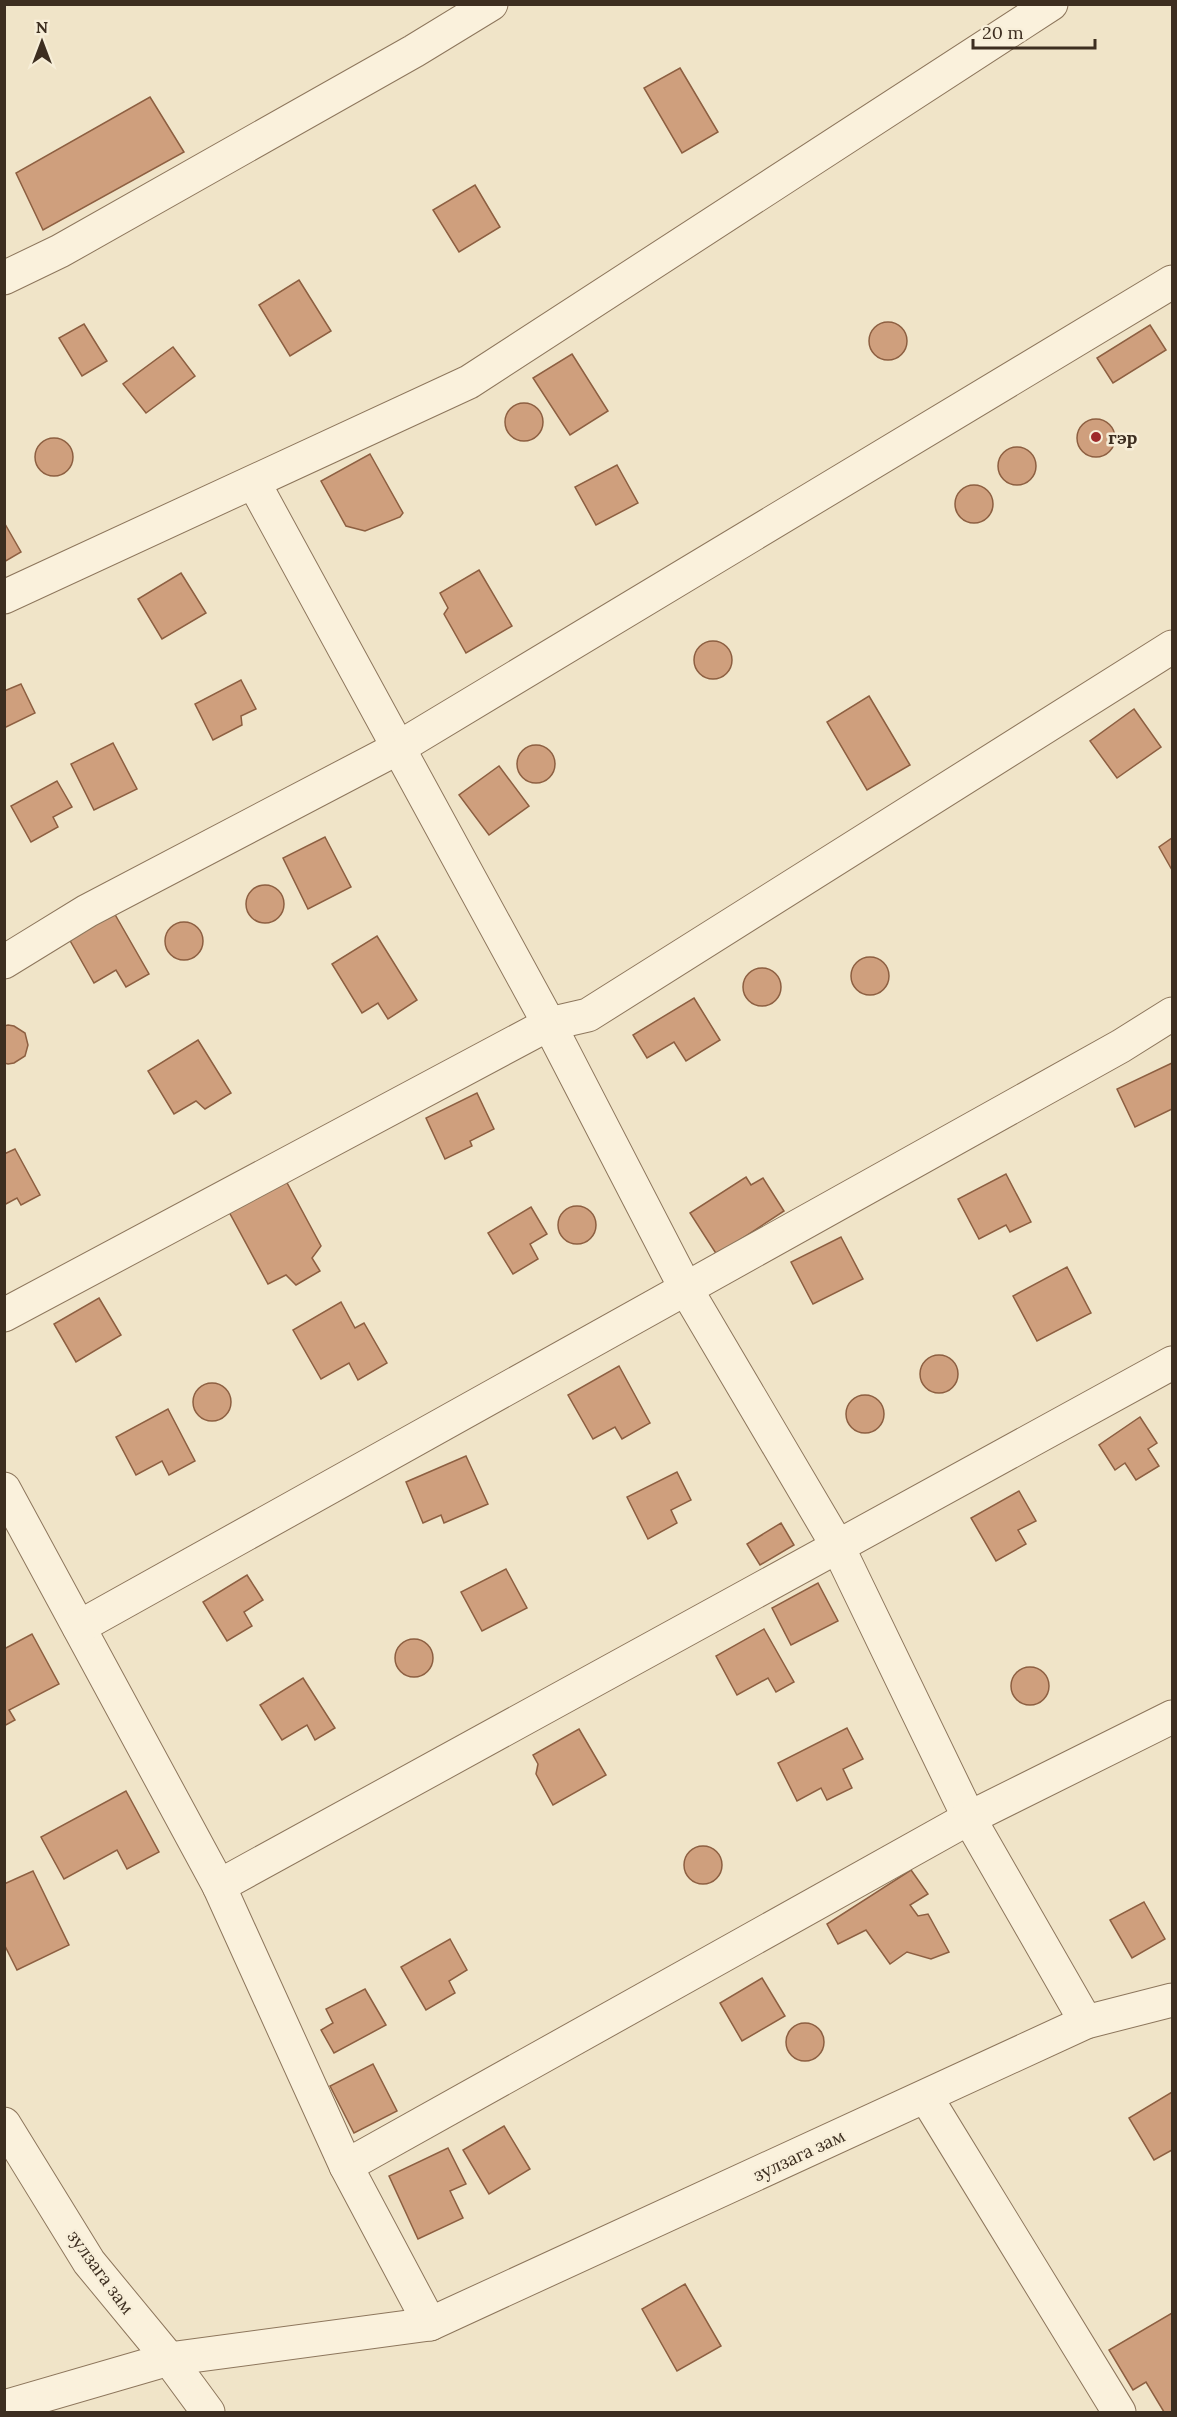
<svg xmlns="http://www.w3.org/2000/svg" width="1177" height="2417" font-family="Lora,serif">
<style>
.building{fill:#cf9f7d;stroke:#8d5f41;stroke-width:1.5}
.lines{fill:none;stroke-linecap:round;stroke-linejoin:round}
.minor-casing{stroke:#8d765c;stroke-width:35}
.minor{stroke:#faf1dc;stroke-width:33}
.poi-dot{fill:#9e2a2b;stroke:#f7eed8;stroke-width:2}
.labels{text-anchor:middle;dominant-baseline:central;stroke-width:5;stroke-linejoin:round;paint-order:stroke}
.poi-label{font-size:18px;font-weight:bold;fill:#3d2e20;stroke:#f7eed8;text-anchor:start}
.street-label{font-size:18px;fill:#3d2e20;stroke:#f7eed8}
</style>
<rect width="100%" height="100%" fill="#f0e4c8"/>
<g class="building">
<path d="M680 68 718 132 682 153 644 88Z"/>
<path d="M150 97 184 152 43 230 16 173Z"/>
<path d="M475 185 500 227 459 252 433 210Z"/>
<path d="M299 280 331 331 290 356 259 305Z"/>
<circle cx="888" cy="341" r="19"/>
<path d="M84 324 107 361 82 376 59 338Z"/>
<path d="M1150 325 1166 350 1113 383 1097 358Z"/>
<path d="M173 347 195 376 146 413 123 384Z"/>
<path d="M572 354 608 411 570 435 533 378Z"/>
<circle cx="524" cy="422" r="19"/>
<circle cx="1096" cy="438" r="19"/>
<circle cx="54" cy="457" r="19"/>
<circle cx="1017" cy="466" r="19"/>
<path d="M370 454 403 513 400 517 365 531 346 526 321 481Z"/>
<path d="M617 465 638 503 596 525 575 487Z"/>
<circle cx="974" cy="504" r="19"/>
<path d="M5 524 21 552 4 562V524Z"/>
<path d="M479 570 512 626 466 653 444 614 448 608 440 593Z"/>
<path d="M181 573 206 613 162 639 138 599Z"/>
<circle cx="713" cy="660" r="19"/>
<path d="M241 680 256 709 241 716 242 725 213 740 195 704Z"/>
<path d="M21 684 35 713 4 728V691Z"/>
<path d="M869 696 910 765 867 790 827 722Z"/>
<path d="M1134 709 1161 747 1117 778 1090 741Z"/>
<path d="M113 743 137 789 94 810 71 764Z"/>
<circle cx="536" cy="764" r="19"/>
<path d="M499 766 529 806 489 835 459 795Z"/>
<path d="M57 781 72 807 53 817 58 827 31 842 11 806Z"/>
<path d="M325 837 351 887 308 909 283 858Z"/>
<path d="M1172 838V870L1159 847Z"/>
<circle cx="265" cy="904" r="19"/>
<path d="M113 911 149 974 126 987 116 970 94 983 68 937Z"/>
<circle cx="184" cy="941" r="19"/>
<path d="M377 936 417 1000 388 1019 378 1003 362 1013 332 964Z"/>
<circle cx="870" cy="976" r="19"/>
<circle cx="762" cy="987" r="19"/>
<path d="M694 998 720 1040 686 1061 674 1042 647 1058 633 1035Z"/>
<path d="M8 1025 14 1026 25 1033 28 1045 25 1056 14 1063 8 1064 4 1063V1026Z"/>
<path d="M198 1040 231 1093 205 1109 196 1101 174 1114 148 1071Z"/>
<path d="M1172 1063V1109L1135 1127 1117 1089Z"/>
<path d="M477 1093 494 1129 470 1141 472 1146 445 1159 426 1118Z"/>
<path d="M15 1149 40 1195 21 1205 17 1198 4 1205V1154Z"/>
<path d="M1006 1174 1031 1222 1010 1232 1006 1225 979 1239 958 1199Z"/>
<path d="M746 1177 751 1185 763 1178 784 1211 717 1255 690 1213Z"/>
<path d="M285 1179 321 1246 312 1258 320 1271 296 1285 286 1275 268 1284 228 1210Z"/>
<circle cx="577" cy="1225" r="19"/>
<path d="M531 1207 547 1234 530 1244 538 1259 513 1274 488 1233Z"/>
<path d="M841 1237 863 1279 813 1304 791 1262Z"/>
<path d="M1067 1267 1091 1313 1037 1341 1013 1296Z"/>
<path d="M99 1298 121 1335 76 1362 54 1324Z"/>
<path d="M341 1302 355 1328 364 1323 387 1363 358 1380 349 1363 321 1379 293 1330Z"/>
<circle cx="939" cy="1374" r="19"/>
<path d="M619 1366 650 1423 622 1439 615 1427 593 1439 568 1395Z"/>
<circle cx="212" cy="1402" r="19"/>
<circle cx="865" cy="1414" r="19"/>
<path d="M168 1409 195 1461 169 1475 162 1461 136 1475 116 1437Z"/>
<path d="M1140 1417 1157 1443 1148 1449 1159 1466 1136 1480 1125 1463 1115 1470 1099 1445Z"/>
<path d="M466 1456 488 1504 444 1523 441 1515 423 1523 406 1482Z"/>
<path d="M677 1472 691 1500 671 1510 677 1523 648 1539 627 1497Z"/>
<path d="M1019 1491 1036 1521 1018 1530 1026 1544 996 1561 971 1518Z"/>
<path d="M781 1523 794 1545 760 1565 747 1544Z"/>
<path d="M506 1569 527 1608 482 1631 461 1592Z"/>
<path d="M247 1575 263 1600 244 1612 252 1626 227 1641 203 1602Z"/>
<path d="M818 1583 838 1621 791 1645 772 1608Z"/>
<path d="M764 1629 794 1682 776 1692 768 1678 737 1695 716 1656Z"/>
<path d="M32 1634 59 1684 9 1710 15 1720 4 1726V1649Z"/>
<circle cx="414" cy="1658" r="19"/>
<circle cx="1030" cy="1686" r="19"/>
<path d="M303 1678 335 1728 315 1740 307 1725 282 1740 260 1705Z"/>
<path d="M847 1728 863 1759 843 1769 852 1788 827 1800 821 1788 797 1801 778 1763Z"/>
<path d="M579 1729 606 1775 553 1805 536 1774 538 1764 533 1755Z"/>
<path d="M126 1791 159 1852 127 1869 117 1850 64 1879 41 1837Z"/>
<circle cx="703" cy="1865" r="19"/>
<path d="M911 1870 928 1894 910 1905 918 1916 928 1914 949 1952 931 1959 907 1952 890 1964 866 1930 838 1944 827 1924Z"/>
<path d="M33 1871 69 1945 17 1970 4 1944V1884Z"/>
<path d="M1144 1902 1165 1939 1132 1958 1110 1920Z"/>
<path d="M450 1939 467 1970 449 1981 455 1993 426 2010 401 1967Z"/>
<path d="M762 1978 785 2016 742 2041 720 2003Z"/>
<path d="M365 1989 386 2025 334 2053 321 2030 333 2023 326 2009Z"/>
<circle cx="805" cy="2042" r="19"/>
<path d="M373 2064 397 2111 354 2133 330 2086Z"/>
<path d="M1172 2092V2150L1154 2160 1129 2118Z"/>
<path d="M504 2126 530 2169 489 2194 463 2150Z"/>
<path d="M448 2148 466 2184 450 2191 463 2218 418 2239 389 2176Z"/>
<path d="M685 2284 721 2346 677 2371 642 2309Z"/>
<path d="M1172 2313V2412H1164L1146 2382 1133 2390 1109 2350Z"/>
</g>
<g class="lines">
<defs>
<g id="minor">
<path d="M4 278 60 251 414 51 491 4"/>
<path d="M254 483 549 1024 686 1289 837 1545 969 1818 1086 2022"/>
<path d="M4 597 469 382 1051 4"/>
<path d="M4 962 87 911 398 748 1172 282"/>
<path d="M4 1315 549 1024 588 1015 1172 647"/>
<path d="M4 1489 219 1886 346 2166 430 2324"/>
<path d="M79 1627 1121 1046 1172 1014"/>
<path d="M219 1886 1172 1363"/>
<path d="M926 2097 1119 2412"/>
<path d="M4 2124 89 2262 169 2359 208 2412"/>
<path d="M346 2166 969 1818 1172 1717"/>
<path d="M4 2407 169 2359 430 2324 1086 2022 1172 2000"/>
</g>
</defs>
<use href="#minor" class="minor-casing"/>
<use href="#minor" class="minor"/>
</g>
<circle class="poi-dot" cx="1096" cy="437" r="6"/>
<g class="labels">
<g class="poi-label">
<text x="1108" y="437">гэр</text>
</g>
<g class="street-label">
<text transform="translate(799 2155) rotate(-25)">зулзага зам</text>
<text transform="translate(101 2272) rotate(54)">зулзага зам</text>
</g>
</g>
<rect width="1177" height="2417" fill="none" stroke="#3d2e20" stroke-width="12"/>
<g transform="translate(42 42)" stroke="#f7eed8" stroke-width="4.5" paint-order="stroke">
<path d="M0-4.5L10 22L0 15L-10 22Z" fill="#3d2e20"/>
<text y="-9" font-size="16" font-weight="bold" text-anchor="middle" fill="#3d2e20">N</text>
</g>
<path d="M973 39v9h122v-9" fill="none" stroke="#3d2e20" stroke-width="3"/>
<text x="982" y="39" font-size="18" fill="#3d2e20" stroke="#f7eed8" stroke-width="4.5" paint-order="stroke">20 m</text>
</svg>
